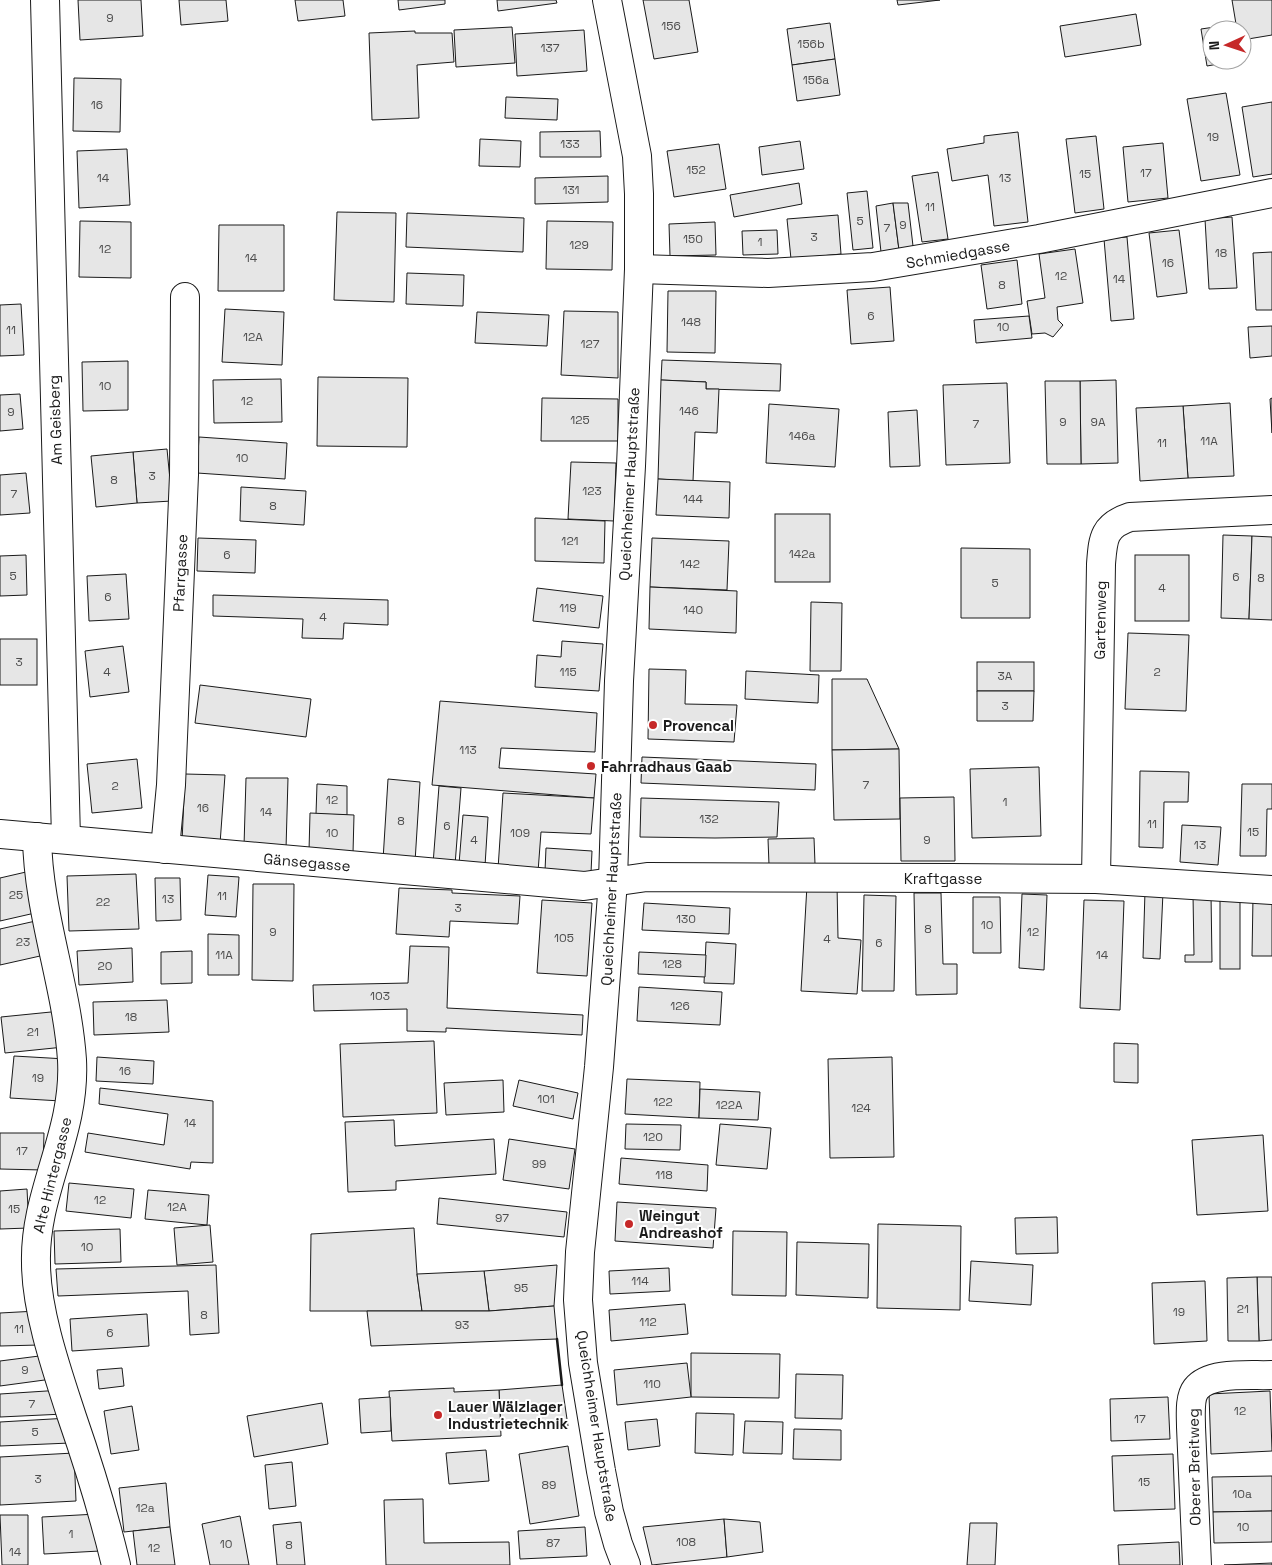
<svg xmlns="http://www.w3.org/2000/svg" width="1272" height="1565" font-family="'Space Grotesk',sans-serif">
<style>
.building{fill:#e6e6e6;stroke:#1a1a1a}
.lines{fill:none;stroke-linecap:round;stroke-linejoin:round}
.minor-casing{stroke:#1a1a1a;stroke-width:30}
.minor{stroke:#fff;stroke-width:28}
.wall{stroke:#1a1a1a;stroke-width:2.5}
.poi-dot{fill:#c62828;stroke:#fff;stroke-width:2}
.labels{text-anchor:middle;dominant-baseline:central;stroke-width:4;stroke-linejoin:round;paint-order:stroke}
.number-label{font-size:12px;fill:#4d4d4d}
.street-label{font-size:15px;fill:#1a1a1a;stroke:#fff}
.poi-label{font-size:15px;font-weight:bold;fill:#1a1a1a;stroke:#fff;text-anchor:start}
</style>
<rect width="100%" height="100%" fill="#fff"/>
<g class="building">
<path d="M78 0H141L143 36 80 40Z"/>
<path d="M179 0H226L228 21 181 25Z"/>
<path d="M295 0H343L345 16 298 21Z"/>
<path d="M398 0H445V4L399 10Z"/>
<path d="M497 0H556L557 3 498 11Z"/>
<path d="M643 0H689L698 52 654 59Z"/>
<path d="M897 0H940L898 5Z"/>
<path d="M1232 0H1272V35L1242 40V30H1237Z"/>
<path d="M1136 14 1141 45 1065 57 1060 26Z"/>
<path d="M830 23 835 59 792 65 787 29Z"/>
<path d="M1229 25 1230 30H1212V60L1235 61 1207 66 1201 29Z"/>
<path d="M512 27 515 63 456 67 454 30Z"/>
<path d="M584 30 587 71 517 76 515 34Z"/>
<path d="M415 31V33H452L454 62 417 65 419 118 372 120 369 33Z"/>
<path d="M835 59 840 95 797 101 792 65Z"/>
<path d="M74 78 121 79 120 132 73 131Z"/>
<path d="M1226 93 1240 175 1201 181 1187 99Z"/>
<path d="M506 97 558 99 557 120 505 118Z"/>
<path d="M1272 102V174L1253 177 1242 107Z"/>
<path d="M600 131 601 157H540V132Z"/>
<path d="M1018 132 1028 222 994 226 988 175 952 181 947 149 984 143V136Z"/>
<path d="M1096 136 1104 209 1075 213 1066 139Z"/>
<path d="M480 139 521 141 520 167 479 166Z"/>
<path d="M800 141 804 169 762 175 759 147Z"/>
<path d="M1163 143 1168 198 1128 202 1123 147Z"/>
<path d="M719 144 726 189 674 197 667 151Z"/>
<path d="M127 149 130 205 79 208 77 151Z"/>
<path d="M938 172 948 239 922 242 912 176Z"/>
<path d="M608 176V202L535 204V178Z"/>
<path d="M799 183 802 204 734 217 730 195Z"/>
<path d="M867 191 873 248 853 250 847 193Z"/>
<path d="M893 203 899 250 881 252 876 206Z"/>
<path d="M893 203H908L913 246 899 250Z"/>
<path d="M337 212 396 213 394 302 334 300Z"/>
<path d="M407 213 524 218 523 252 406 247Z"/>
<path d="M838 215 841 254 791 259 787 219Z"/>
<path d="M1232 217 1237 288 1209 289 1205 219Z"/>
<path d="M80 221 131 222V278L79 277Z"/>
<path d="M547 221 613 222 612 270 546 269Z"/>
<path d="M715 222 716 255 670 256 669 224Z"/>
<path d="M219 225H284V291H218Z"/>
<path d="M777 230 778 254 743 255 742 231Z"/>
<path d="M1179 230 1187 293 1157 297 1149 233Z"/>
<path d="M1127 237 1134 319 1111 321 1104 239Z"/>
<path d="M1075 249 1083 303 1057 307 1058 320 1063 325 1053 337 1045 333 1032 334 1027 301 1045 298 1039 254Z"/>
<path d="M1272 252V310H1256L1253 253Z"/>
<path d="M1017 260 1022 304 987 309 981 265Z"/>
<path d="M407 273 464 275 463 306 406 304Z"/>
<path d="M890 287 894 341 851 344 847 290Z"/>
<path d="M668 291H716L715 353 667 352Z"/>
<path d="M21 304 24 355 0 356V305Z"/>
<path d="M225 309 284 312 282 365 222 362Z"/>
<path d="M564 311 618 312V378L561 375Z"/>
<path d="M477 312 549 315 547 346 475 343Z"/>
<path d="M1029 316 1032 338 976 343 974 320Z"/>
<path d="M1272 326V356L1250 358 1248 327Z"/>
<path d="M662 360 781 364 780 391 706 389V382L661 380Z"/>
<path d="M128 361V410L83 411 82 362Z"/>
<path d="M318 377 408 378 407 447 317 446Z"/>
<path d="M281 379 282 422 214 423 213 380Z"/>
<path d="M661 380 706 382V389H719L717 433 695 432 693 481 658 479Z"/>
<path d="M1116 380 1118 463 1081 464 1080 381Z"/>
<path d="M1045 381H1080L1081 464H1047Z"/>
<path d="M1007 383 1010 463 946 465 943 385Z"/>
<path d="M20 394 23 429 0 431V395Z"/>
<path d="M542 398 618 399V441H541Z"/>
<path d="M1272 398V433L1270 399Z"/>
<path d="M1230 403 1234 476 1188 478 1183 406Z"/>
<path d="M769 404 839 409 835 467 766 463Z"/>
<path d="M1183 406 1188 478 1140 481 1136 408Z"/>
<path d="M917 410 920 466 890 467 888 412Z"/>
<path d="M199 437 287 443 285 479 197 473Z"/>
<path d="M167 449 172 501 137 503 133 452Z"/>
<path d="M133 452 137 503 96 507 91 456Z"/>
<path d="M571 462 616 463 614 521 568 519Z"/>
<path d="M26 473 30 513 0 515V475Z"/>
<path d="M658 479 730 482 729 518 656 515Z"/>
<path d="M241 487 306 491 304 525 240 521Z"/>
<rect x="775" y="514" width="55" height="68"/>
<path d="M535 518 605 521 604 563 535 561Z"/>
<path d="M1223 535 1252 536 1249 619 1221 618Z"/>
<path d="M1252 536 1272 537V620L1249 619Z"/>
<path d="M198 538 256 540 255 573 197 571Z"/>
<path d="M652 538 729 541 727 590 650 587Z"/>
<path d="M961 548 1030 549V618H961Z"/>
<path d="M26 555 27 595 0 596V556Z"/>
<rect x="1135" y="555" width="54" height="66"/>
<path d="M126 574 129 619 89 621 87 576Z"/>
<path d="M650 587 737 591 736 633 649 629Z"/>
<path d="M537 588 603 596 599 628 533 621Z"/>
<path d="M213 595 388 600V625L344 623 343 639 302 638 303 619 213 616Z"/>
<path d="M811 602 842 603 841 671H810Z"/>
<path d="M1128 633 1189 635 1186 711 1125 709Z"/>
<rect x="0" y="639" width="37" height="46"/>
<path d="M562 641 603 644 599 691 535 687 537 655 561 657Z"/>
<path d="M123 646 129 692 90 697 85 651Z"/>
<rect x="977" y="662" width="57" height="29"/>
<path d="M649 669 686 670 685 704 737 705 734 742 648 739Z"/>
<path d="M746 671 819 675 818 703 745 699Z"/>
<path d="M832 679H867L899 749 832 750Z"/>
<path d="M200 685 311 699 306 737 195 723Z"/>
<path d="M977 691H1034L1033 721H977Z"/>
<path d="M440 701 597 713 595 752 501 748 499 768 596 774 594 798 432 785Z"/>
<path d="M899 749 900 819 834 820 832 750Z"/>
<path d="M642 757 816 764 815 790 641 783Z"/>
<path d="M137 759 142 808 92 813 87 764Z"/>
<path d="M1039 767 1041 836 972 838 970 769Z"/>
<path d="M1140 771 1189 772 1188 802H1164L1163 848 1139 847Z"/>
<path d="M185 774 225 775 220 844 182 842Z"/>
<path d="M246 778H288L286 849 244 846Z"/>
<path d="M388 779 420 782 415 862 383 860Z"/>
<path d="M317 784 347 786V815L316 814Z"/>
<path d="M1242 784H1272V809H1267L1266 856H1240Z"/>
<path d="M439 786 461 788 455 865 433 864Z"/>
<path d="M503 793 594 798 591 834 541 832 538 872 498 869Z"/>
<path d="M954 797 955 861H901L900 798Z"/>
<path d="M641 798 779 802 777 837 715 838 640 837Z"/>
<path d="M310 813 354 815 353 853 309 851Z"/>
<path d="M463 815 488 817 485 866 459 864Z"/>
<path d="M1182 825 1221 827 1218 865 1180 862Z"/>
<path d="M814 838 815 864 769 865 768 839Z"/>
<path d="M546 848 592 851 591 873 545 871Z"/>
<path d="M26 872 35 913 0 921V878Z"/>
<path d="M136 874 139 929 69 931 67 876Z"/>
<path d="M208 875 239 877 236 917 205 915Z"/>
<path d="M155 878H180L181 920 156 921Z"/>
<path d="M253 884H294L293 981 252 980Z"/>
<path d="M837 884 838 938 861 940 857 994 801 991 807 885Z"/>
<path d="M399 888 452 890V893L520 896 518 924 450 921 449 937 396 934Z"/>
<path d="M1145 891 1163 892 1160 959 1143 958Z"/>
<path d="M914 893H941L943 964H957V994L916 995Z"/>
<path d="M1022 894 1047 895 1044 970 1019 968Z"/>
<path d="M1211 894 1212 962H1185V955H1194L1193 895Z"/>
<path d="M864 895 896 896 894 991H862Z"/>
<path d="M973 897H1000L1001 953H973Z"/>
<rect x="1220" y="897" width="20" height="72"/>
<path d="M1253 897 1272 898V956H1252Z"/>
<path d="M542 900 592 903 587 976 537 973Z"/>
<path d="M1084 900 1124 901 1120 1010 1080 1008Z"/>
<path d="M644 903 730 908 729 934 642 930Z"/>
<path d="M40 920 49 954 0 965V929Z"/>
<path d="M208 934 239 935V975H208Z"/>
<path d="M706 942 736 944 734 984 704 983Z"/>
<path d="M410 946 449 947 447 1008 583 1015 582 1035 446 1028V1032L407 1031V1009L314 1011 313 985 408 983Z"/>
<path d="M132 948 133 982 79 985 77 951Z"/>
<path d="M192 951V983L161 984V952Z"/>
<path d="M639 952 706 955 705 977 638 974Z"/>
<path d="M639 987 722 992 720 1025 637 1021Z"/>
<path d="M167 1000 169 1032 94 1035 93 1002Z"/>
<path d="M61 1011 64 1047 5 1053 1 1017Z"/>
<path d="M434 1041 437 1113 343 1117 340 1044Z"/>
<path d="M1114 1043 1138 1044V1083L1114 1082Z"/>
<path d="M14 1056 66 1059 61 1101 10 1098Z"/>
<path d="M97 1057 154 1061 153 1084 96 1081Z"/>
<path d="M892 1057 894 1157 830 1158 828 1059Z"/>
<path d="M627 1079 700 1082 699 1118 625 1114Z"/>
<path d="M503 1080 504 1112 446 1115 444 1083Z"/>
<path d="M519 1080 578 1093 573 1119 513 1106Z"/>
<path d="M100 1088 213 1101V1163L191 1162 190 1169 85 1152 88 1133 164 1145 168 1114 99 1104Z"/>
<path d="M700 1089 760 1092 758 1120 699 1118Z"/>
<path d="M394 1120 395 1146 494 1139 496 1174 396 1181V1190L348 1192 345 1122Z"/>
<path d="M626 1124 681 1125 680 1150 625 1149Z"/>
<path d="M720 1124 771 1128 767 1169 716 1165Z"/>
<path d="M0 1133H44L43 1170 0 1169Z"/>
<path d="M1263 1135 1268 1211 1197 1215 1192 1140Z"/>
<path d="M509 1139 575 1149 569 1189 503 1180Z"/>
<path d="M621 1158 708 1165 707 1191 619 1184Z"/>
<path d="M69 1183 134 1189 131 1218 66 1211Z"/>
<path d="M27 1189 29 1228 0 1229V1191Z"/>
<path d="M148 1190 209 1195 207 1225 145 1219Z"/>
<path d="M439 1198 567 1212 564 1237 437 1224Z"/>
<path d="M617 1202 716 1208 713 1248 615 1241Z"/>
<path d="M1057 1217 1058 1253 1016 1254 1015 1218Z"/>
<path d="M878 1224 961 1226 960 1310 877 1308Z"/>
<path d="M210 1225 213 1262 177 1265 174 1228Z"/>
<path d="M414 1228 417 1274 422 1311H310L311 1234Z"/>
<path d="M120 1229 121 1262 55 1264 54 1231Z"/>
<path d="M733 1231 787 1232 786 1296 732 1295Z"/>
<path d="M797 1242 869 1244 868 1298 796 1295Z"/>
<path d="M971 1261 1033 1265 1031 1305 969 1301Z"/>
<path d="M216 1265 219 1333 190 1335 188 1291 58 1296 56 1269Z"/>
<path d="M557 1265 554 1306 489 1311 484 1271Z"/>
<path d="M669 1268 670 1291 610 1294 609 1271Z"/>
<path d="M484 1271 489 1311H422L417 1274Z"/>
<path d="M1257 1277H1272V1340L1259 1341Z"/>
<path d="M1257 1277 1259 1341H1228L1227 1278Z"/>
<path d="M1205 1281 1207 1341 1154 1344 1152 1283Z"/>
<path d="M685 1304 688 1334 611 1341 609 1310Z"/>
<path d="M554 1306 557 1339 371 1346 367 1311H489Z"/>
<path d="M37 1311 39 1345 0 1346V1313Z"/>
<path d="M147 1314 149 1346 72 1351 70 1319Z"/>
<path d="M691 1353 780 1354 779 1398 691 1397Z"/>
<path d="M47 1355 52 1379 0 1386V1361Z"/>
<path d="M687 1363 691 1397 617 1405 614 1370Z"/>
<path d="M122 1368 124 1386 99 1389 97 1370Z"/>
<path d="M796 1374 843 1375 842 1419 795 1418Z"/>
<path d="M562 1385 568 1426 501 1429 499 1390Z"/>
<path d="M454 1388V1392L499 1390 501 1436 392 1441 389 1391Z"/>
<path d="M62 1390 64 1414 0 1417V1394Z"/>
<path d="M1270 1391 1272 1451 1211 1454 1209 1394Z"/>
<path d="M390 1397 391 1431 361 1433 359 1399Z"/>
<path d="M1168 1397 1170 1439 1111 1441 1110 1399Z"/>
<path d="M322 1403 328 1444 254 1457 247 1416Z"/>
<path d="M132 1406 139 1450 111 1454 104 1411Z"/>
<path d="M696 1413 734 1414 733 1455 695 1453Z"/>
<path d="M69 1418 70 1443 0 1446V1422Z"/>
<path d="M657 1419 660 1446 628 1450 625 1422Z"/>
<path d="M745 1421 783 1422 782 1454 743 1453Z"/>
<path d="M794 1429 841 1430V1460L793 1459Z"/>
<path d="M568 1446 579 1516 530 1524 519 1454Z"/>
<path d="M486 1450 489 1481 449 1484 446 1453Z"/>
<path d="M74 1453 76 1501 0 1505V1457Z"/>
<path d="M1173 1454 1175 1509 1114 1511 1112 1456Z"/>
<path d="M292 1462 296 1506 269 1509 265 1465Z"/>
<path d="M1272 1476V1511L1213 1512 1212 1477Z"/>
<path d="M166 1483 170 1527 124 1532 119 1488Z"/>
<path d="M423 1499 424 1543 509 1542 510 1565H386L384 1500Z"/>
<path d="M1272 1511V1542L1214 1543 1213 1512Z"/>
<path d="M97 1514 100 1551 44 1554 42 1517Z"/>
<path d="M0 1515H28V1565H2Z"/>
<path d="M240 1516 249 1565H210L202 1524Z"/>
<path d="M724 1519 727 1557 652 1565 643 1527Z"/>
<path d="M724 1519 760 1522 763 1552 727 1557Z"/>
<path d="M301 1522 305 1565H277L273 1525Z"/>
<path d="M970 1523H997L995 1565H967Z"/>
<path d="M170 1527 175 1565H137L133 1531Z"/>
<path d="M585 1527 587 1556 520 1559 518 1531Z"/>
<path d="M1179 1542 1180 1565H1119L1118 1545Z"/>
<path d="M1272 1563V1565H1224Z"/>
</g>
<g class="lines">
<defs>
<g id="minor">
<path d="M45 0 66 839"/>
<path d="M607 0 637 156 639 194V269L631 466 619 681 613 881 599 1067 580 1252 578 1300 583 1363 601 1471 609 1512 618 1544 626 1565"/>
<path d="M639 269 768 273 873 267 1039 239 1272 193"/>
<path d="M0 834 584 886 647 877 950 878 1096 879 1272 890"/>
<path d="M37 837C38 913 67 985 72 1060 76 1134 34 1192 36 1263 36 1311 57 1371 72 1417 89 1466 104 1515 116 1565"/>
<path d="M165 849 171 785 184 475 185 297"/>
<path d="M1096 879 1101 564C1103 539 1103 526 1130 517L1272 510"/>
<path d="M1197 1565 1191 1427C1191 1416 1189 1398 1196 1389 1210 1371 1251 1376 1272 1375"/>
</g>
</defs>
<use href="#minor" class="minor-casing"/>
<use href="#minor" class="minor"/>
<path class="wall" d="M557 1339 562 1385"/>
</g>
<g class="poi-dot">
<circle cx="653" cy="725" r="5"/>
<circle cx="591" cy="766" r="5"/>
<circle cx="629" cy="1224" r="5"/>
<circle cx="438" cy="1415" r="5"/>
</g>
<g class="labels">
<g class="number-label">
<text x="110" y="18">9</text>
<text x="671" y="26">156</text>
<text x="811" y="44">156b</text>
<text x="550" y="48">137</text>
<text x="816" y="80">156a</text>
<text x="97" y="105">16</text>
<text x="1213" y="137">19</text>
<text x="570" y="144">133</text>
<text x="696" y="170">152</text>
<text x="1146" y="173">17</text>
<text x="1085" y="174">15</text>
<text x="103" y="178">14</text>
<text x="1005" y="178">13</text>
<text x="571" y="190">131</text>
<text x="930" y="207">11</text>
<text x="860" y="221">5</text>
<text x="903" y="225">9</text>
<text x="887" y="228">7</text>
<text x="814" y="237">3</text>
<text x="693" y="239">150</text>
<text x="760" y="242">1</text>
<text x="579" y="245">129</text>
<text x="105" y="249">12</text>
<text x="1221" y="253">18</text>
<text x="251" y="258">14</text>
<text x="1168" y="263">16</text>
<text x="1061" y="276">12</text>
<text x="1119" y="279">14</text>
<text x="1002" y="285">8</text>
<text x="871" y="316">6</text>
<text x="691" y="322">148</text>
<text x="1003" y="327">10</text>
<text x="11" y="330">11</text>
<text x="253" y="337">12A</text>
<text x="590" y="344">127</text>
<text x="105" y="386">10</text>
<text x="247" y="401">12</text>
<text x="689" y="411">146</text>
<text x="11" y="412">9</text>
<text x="580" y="420">125</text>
<text x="1063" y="422">9</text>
<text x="1098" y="422">9A</text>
<text x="976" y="424">7</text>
<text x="802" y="436">146a</text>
<text x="1209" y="441">11A</text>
<text x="1162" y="443">11</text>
<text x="242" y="458">10</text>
<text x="152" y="476">3</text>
<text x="114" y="480">8</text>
<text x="592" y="491">123</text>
<text x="14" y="494">7</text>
<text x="693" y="499">144</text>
<text x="273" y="506">8</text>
<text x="570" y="541">121</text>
<text x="802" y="554">142a</text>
<text x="227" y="555">6</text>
<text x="690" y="564">142</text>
<text x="13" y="576">5</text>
<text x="1236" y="577">6</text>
<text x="1261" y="578">8</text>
<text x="995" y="583">5</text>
<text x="1162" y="588">4</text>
<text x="108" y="597">6</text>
<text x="568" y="608">119</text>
<text x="693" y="610">140</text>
<text x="323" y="617">4</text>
<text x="19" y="662">3</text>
<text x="107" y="672">4</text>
<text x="568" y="672">115</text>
<text x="1157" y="672">2</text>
<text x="1005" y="676">3A</text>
<text x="1005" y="706">3</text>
<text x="468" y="750">113</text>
<text x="866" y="785">7</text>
<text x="115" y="786">2</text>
<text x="332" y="800">12</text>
<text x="1005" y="802">1</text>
<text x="203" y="808">16</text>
<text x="266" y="812">14</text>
<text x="709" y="819">132</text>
<text x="401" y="821">8</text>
<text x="1152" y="824">11</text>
<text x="447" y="826">6</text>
<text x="1253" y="832">15</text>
<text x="332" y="833">10</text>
<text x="520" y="833">109</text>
<text x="474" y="840">4</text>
<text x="927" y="840">9</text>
<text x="1200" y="845">13</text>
<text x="16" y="895">25</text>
<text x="222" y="896">11</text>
<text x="168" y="899">13</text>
<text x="103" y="902">22</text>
<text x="458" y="908">3</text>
<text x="686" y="919">130</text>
<text x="987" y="925">10</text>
<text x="928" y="929">8</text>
<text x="273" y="932">9</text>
<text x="1033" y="932">12</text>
<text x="564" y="938">105</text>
<text x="827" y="939">4</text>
<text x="23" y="942">23</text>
<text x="879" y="943">6</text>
<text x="224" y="955">11A</text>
<text x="1102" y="955">14</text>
<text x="672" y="964">128</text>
<text x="105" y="966">20</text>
<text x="380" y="996">103</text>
<text x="680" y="1006">126</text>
<text x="131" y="1017">18</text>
<text x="33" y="1032">21</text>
<text x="125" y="1071">16</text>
<text x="38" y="1078">19</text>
<text x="546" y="1099">101</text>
<text x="663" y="1102">122</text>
<text x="729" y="1105">122A</text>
<text x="861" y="1108">124</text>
<text x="190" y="1123">14</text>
<text x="653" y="1137">120</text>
<text x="22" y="1151">17</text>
<text x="539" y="1164">99</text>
<text x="664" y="1175">118</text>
<text x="100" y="1200">12</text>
<text x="177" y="1207">12A</text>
<text x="14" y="1209">15</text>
<text x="502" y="1218">97</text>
<text x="87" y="1247">10</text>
<text x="640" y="1281">114</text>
<text x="521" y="1288">95</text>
<text x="1243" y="1309">21</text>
<text x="1179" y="1312">19</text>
<text x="204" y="1315">8</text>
<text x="648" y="1322">112</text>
<text x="462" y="1325">93</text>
<text x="19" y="1329">11</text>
<text x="110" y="1333">6</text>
<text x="25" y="1370">9</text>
<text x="652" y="1384">110</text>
<text x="32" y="1404">7</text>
<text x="1240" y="1411">12</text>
<text x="1140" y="1419">17</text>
<text x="35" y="1432">5</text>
<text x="38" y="1479">3</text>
<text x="1144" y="1482">15</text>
<text x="549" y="1485">89</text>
<text x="1242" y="1494">10a</text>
<text x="145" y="1508">12a</text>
<text x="1243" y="1527">10</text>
<text x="71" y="1534">1</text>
<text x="686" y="1542">108</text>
<text x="553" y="1543">87</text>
<text x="226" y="1544">10</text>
<text x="289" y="1545">8</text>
<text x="154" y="1548">12</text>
<text x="15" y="1552">14</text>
</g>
<g class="street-label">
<text transform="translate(958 254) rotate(-10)">Schmiedgasse</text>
<text transform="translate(55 420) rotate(-92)">Am Geisberg</text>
<text transform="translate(629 484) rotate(-87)">Queichheimer Hauptstraße</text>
<text transform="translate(180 573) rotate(-87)">Pfarrgasse</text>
<text transform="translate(1100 620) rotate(-89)">Gartenweg</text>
<text transform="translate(307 862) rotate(5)">Gänsegasse</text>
<text x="943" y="878">Kraftgasse</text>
<text transform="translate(611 889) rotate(-87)">Queichheimer Hauptstraße</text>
<text transform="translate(52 1175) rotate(-76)">Alte Hintergasse</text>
<text transform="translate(597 1426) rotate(81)">Queichheimer Hauptstraße</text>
<text transform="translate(1194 1467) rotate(-91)">Oberer Breitweg</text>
</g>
<g class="poi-label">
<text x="663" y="725">Provencal</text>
<text x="601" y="766">Fahrradhaus Gaab</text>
<text x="639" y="1215">Weingut<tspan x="639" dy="17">Andreashof</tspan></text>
<text x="448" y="1406">Lauer Wälzlager<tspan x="448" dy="17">Industrietechnik</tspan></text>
</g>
</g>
<g transform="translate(1227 45) rotate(267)"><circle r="24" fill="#ffffff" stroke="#a3a3a3"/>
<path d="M0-4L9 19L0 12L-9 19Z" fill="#c62828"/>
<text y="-8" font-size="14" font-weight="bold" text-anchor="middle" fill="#1a1a1a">N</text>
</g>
</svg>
